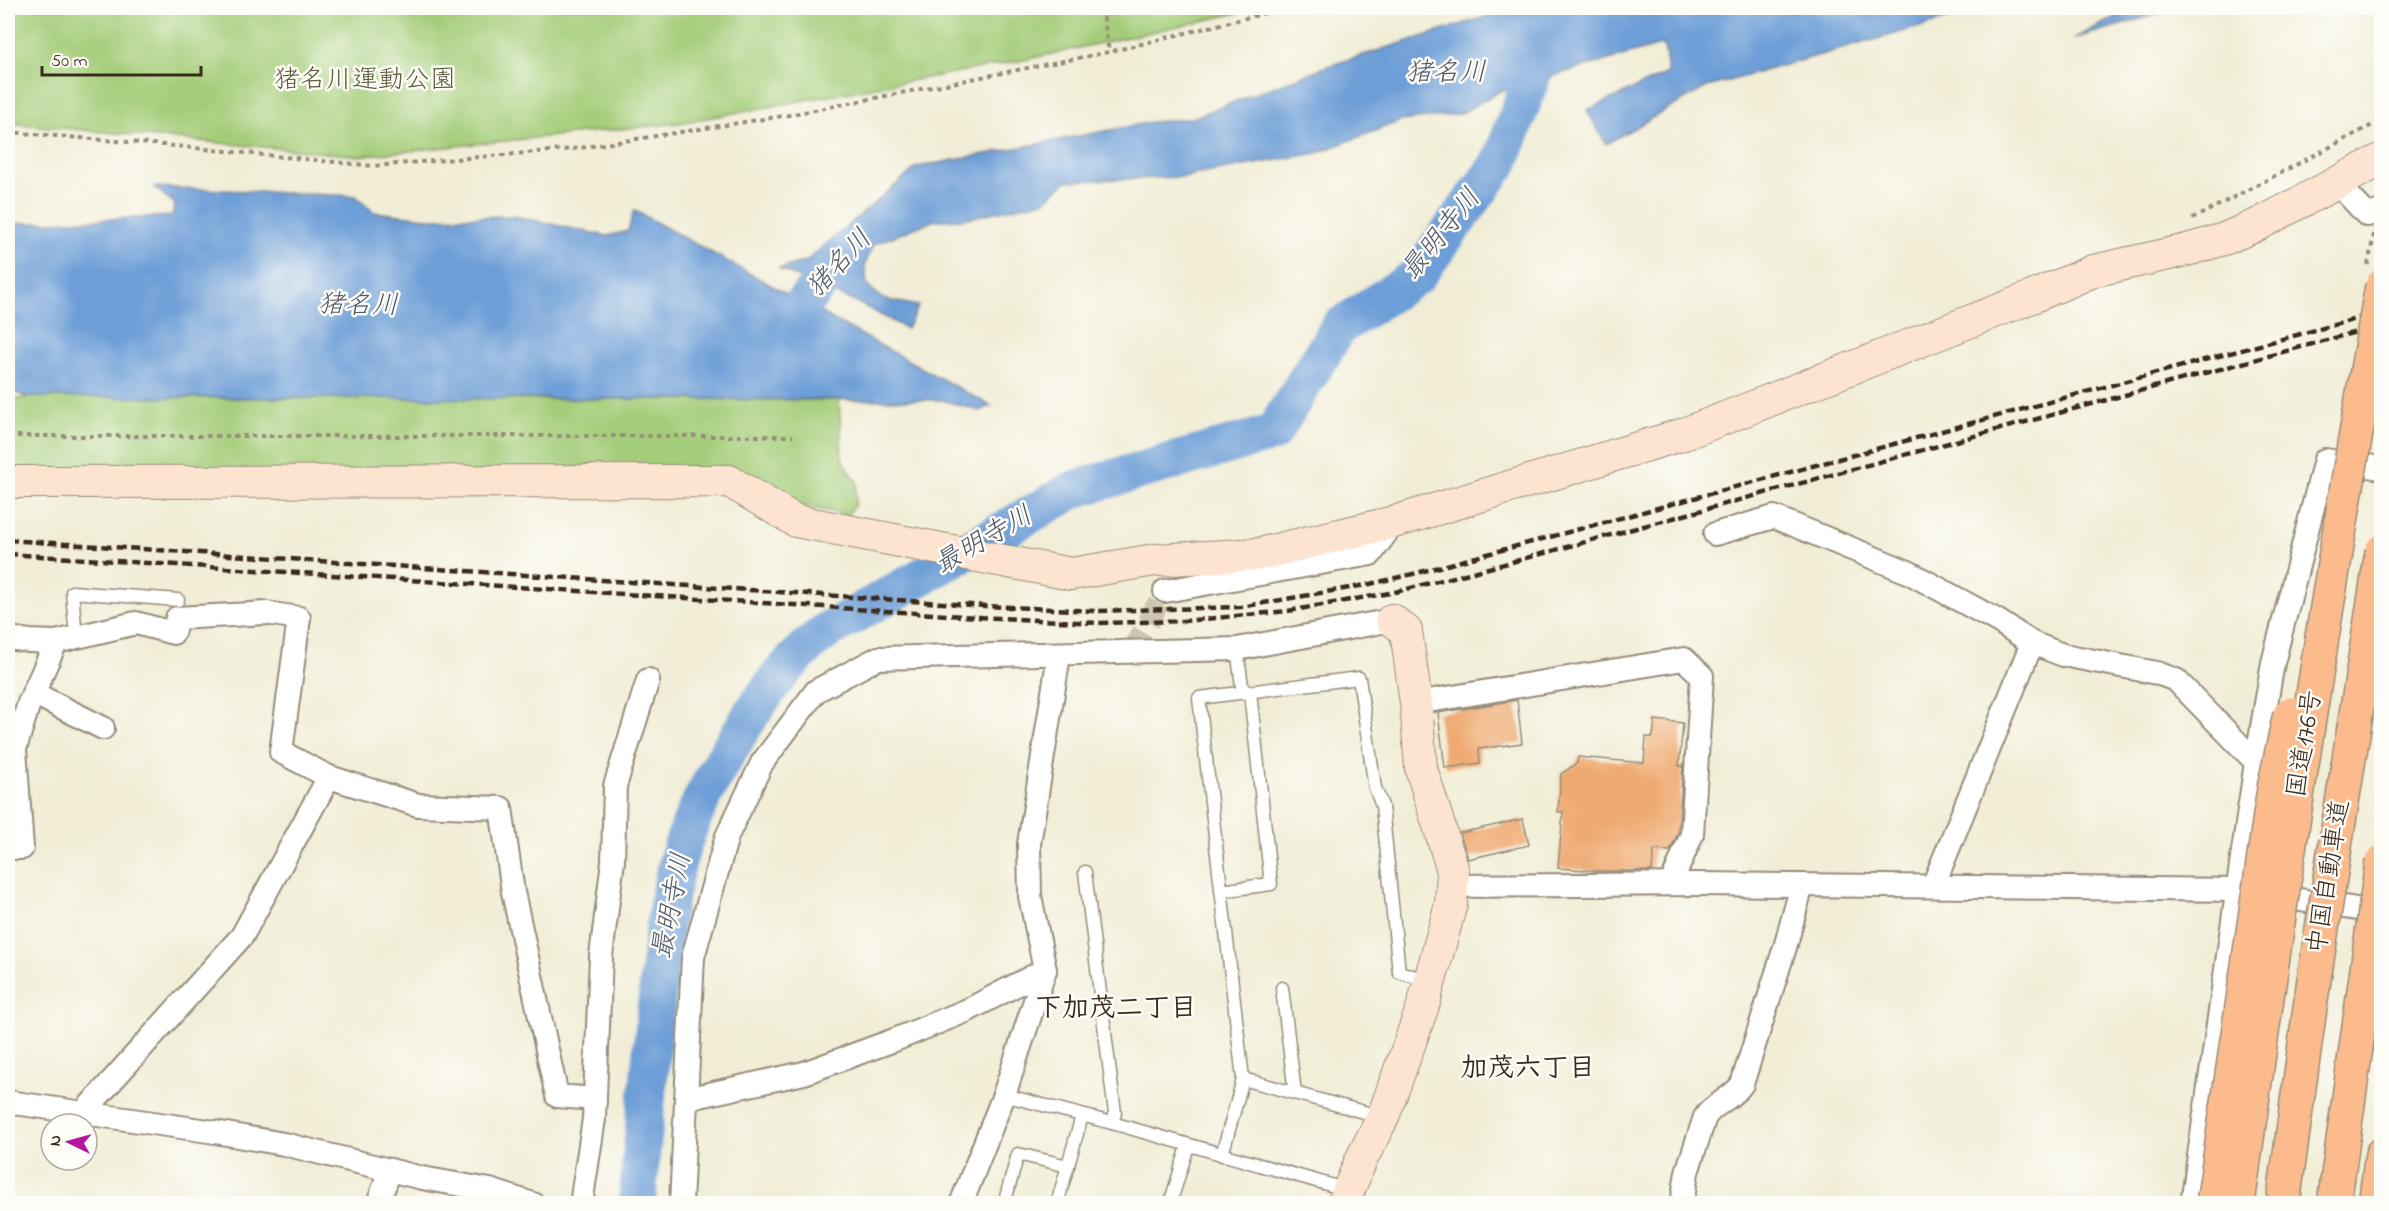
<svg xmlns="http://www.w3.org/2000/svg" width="2389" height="1211" font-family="'Indie Flower','Klee One',sans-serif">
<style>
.green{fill:#a4cd79;stroke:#707c4c;stroke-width:1.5}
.water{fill:#6d9ed7;stroke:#54647a;stroke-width:1.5}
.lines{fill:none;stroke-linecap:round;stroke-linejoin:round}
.river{stroke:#6d9ed7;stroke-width:38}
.building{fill:#efaa72}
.street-tunnel{stroke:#cdc6b1;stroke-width:22;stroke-dasharray:22 11;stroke-linecap:butt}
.lane-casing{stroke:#968c7a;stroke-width:15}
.street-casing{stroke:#968c7a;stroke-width:26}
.secondary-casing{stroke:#968c7a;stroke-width:34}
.highway-casing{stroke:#968c7a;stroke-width:36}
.path{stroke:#968c7a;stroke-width:4;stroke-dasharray:4.5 4.5;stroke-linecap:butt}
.lane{stroke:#fff;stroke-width:12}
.street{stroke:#fff;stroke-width:22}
.secondary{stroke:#fde4d1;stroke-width:32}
.highway{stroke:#fbbb8d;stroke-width:33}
.rail{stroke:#3b2a1e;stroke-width:4.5;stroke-dasharray:9 4.5;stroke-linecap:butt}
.highway-bridge-casing{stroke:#968c7a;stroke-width:36;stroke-linecap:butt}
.path-bridge{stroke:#968c7a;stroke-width:4;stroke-dasharray:4.5 4.5;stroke-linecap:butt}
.highway-bridge{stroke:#fbbb8d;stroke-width:33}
.labels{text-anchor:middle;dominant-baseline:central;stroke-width:5;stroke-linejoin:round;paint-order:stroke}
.park-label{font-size:26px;fill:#5a5b39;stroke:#fdfcf7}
.street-label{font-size:26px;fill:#3b2a1e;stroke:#fdfcf7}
.water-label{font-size:27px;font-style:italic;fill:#4f5868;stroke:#fdfcf7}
.neighbourhood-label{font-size:27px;font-weight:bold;fill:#3b2a1e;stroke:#fdfcf7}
</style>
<rect width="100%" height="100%" fill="#fdfcf7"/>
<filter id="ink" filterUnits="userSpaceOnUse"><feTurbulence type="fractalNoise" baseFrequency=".0167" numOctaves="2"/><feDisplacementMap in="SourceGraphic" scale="12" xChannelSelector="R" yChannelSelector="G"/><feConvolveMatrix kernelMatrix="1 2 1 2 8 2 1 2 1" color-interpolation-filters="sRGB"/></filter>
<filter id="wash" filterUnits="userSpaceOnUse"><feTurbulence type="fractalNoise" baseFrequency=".008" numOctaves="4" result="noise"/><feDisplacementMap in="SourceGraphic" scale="24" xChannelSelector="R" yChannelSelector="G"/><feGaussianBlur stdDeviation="1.35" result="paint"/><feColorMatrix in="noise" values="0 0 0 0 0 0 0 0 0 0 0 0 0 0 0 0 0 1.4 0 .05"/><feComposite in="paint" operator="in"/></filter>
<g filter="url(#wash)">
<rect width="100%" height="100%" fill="#f1edd6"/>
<g class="green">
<path d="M8 8H1261L1019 61 679 123 359 156 8 123Z"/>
<path d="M28 397 839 400 842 459 857 482 855 505 847 515 797 505 776 492 8 471V401Z"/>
</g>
<g class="water">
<path d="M1514 8H1987L1707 87 1606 144 1587 110 1668 73 1664 44 1500 91 1460 114 1401 121 1317 153 1183 177 1067 181 1044 201 965 219 935 220 874 244 865 265 867 285 883 299 918 306 907 329 864 306 779 269 806 261 917 167 1152 122 1192 118 1325 67Z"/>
<path d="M2133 8H2178L2073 39Z"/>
<path d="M154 187 356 196 374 212 427 218 514 216 607 236 628 231 634 210 991 406 980 411 942 400 28 397 8 391V224L172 216 175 204Z"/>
</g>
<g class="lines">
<g class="river">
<path d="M759 314 793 315 851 247"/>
<path d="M637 1204C642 1141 649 1079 655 1017 661 960 664 902 682 847 696 805 718 766 742 729 765 691 792 656 828 630L1075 489 1273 433 1339 327 1417 276 1501 161 1547 35"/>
</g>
</g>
<g id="blocks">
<g class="building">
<path d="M1517 700 1522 743 1479 749 1480 763 1445 768 1438 713Z"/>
<path d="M1655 720 1683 723 1679 766H1683L1678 833 1670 851 1654 850 1652 871H1599L1558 868 1563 812H1558L1561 774 1577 763 1578 757 1644 763 1646 737H1653Z"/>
<path d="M1523 819 1529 845 1468 859 1460 833Z"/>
</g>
</g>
</g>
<g filter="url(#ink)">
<use href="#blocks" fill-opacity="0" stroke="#968c7a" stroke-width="1.5"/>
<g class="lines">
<path class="street-tunnel" d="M1132 651 1165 591"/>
<defs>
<g id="lane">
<path d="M76 637 72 592 178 600"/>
<path d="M1237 649 1243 693"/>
<path d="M1085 872 1115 1113 1112 1123"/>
<path d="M1221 891 1271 884 1250 692"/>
<path d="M1282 988 1295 1093"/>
<path d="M1243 1079 1382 1117"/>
<path d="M1004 1095 1112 1123 1348 1190"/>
<path d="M1222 1155 1243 1079 1199 698 1359 678 1375 788 1382 806 1399 972 1430 981"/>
<path d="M1004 1204 1018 1154 1068 1166"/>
<path d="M1057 1204 1082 1116"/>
<path d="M1170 1204 1188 1146"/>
</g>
<g id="street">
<path d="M2337 183 2367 215 2382 211"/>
<path d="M1715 534 1774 517 1908 572 1998 621 2032 643 2063 655 2157 673 2176 680 2256 762"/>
<path d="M1165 591 1371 554 1394 522"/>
<path d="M8 638 30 641 56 642 136 623 173 633 177 618 266 613 299 618 281 752 329 777 418 805 501 808 513 892 557 1096 595 1099"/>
<path d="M33 693 103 728"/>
<path d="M1416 703 1684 659 1702 676 1692 834 1671 884"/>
<path d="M8 848H22L15 749 29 703 56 642"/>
<path d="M1453 886 1701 884 2238 890 2382 913"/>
<path d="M1933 886 2032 643"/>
<path d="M686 1099 804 1073 897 1039 968 1010 1045 970"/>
<path d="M8 1102 215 1132 284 1144 422 1178 490 1190 533 1204"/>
<path d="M83 1113 242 936 329 777"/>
<path d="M378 1204 390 1170"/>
<path d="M581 1204 594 1119 601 956 613 861 615 786 648 680"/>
<path d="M681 1204 693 957 727 836 762 763 816 691 878 658 1237 649 1392 620"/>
<path d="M961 1204 1004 1095 1045 970 1030 896 1029 844 1059 655"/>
<path d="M1682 1204 1687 1172 1705 1117C1714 1103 1732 1099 1742 1084L1786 944 1802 885"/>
<path d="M2192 1204 2256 762 2273 663 2325 460 2382 468"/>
</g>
<g id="secondary">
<path d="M8 482 729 481 796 521 1071 574 1155 560 1259 554 1394 522 1684 434 2032 297 2093 271 2187 250 2224 239 2259 224 2382 159"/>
<path d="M1343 1204 1361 1160 1383 1117 1423 1006 1451 904 1453 871 1421 768 1416 703 1406 631 1392 620"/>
</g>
<path id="highway" d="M2375 1204 2382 1154"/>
</defs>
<use href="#lane" class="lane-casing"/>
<use href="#street" class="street-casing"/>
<use href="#secondary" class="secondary-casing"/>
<use href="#highway" class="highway-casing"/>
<g class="path">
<path d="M1102 8 1109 52"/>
<path d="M8 132 165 145 374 166 573 149 789 115 1109 52 1286 8"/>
<path d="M2192 219 2382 120"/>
<path d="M8 436H793"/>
</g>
<use href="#lane" class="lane"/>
<use href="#street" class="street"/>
<use href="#secondary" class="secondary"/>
<use href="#highway" class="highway"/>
<g class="rail">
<path d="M8 540 986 606 1097 611 1241 607 1366 585 1417 573 2382 312"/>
<path d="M8 554 978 617 1098 623 1184 621 1288 611 1395 592 1508 563 2382 325"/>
</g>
<defs>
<g id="highway-bridge">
<path d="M2213 1204 2274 788 2290 714"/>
<path d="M2238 1204C2280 897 2327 590 2382 286"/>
<path d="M2283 1204 2314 979 2382 551"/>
<path d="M2334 1204 2382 862"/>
</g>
</defs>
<use href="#highway-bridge" class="highway-bridge-casing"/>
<path class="path-bridge" d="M2368 265 2382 193"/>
<use href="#highway-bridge" class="highway-bridge"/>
</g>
</g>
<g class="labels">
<g class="park-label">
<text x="365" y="81">猪名川運動公園</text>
</g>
<g class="street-label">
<text transform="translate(2306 744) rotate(-81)">国道176号</text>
<text transform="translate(2330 877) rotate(-81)">中国自動車道</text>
</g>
<g class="water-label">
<text x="1446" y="73">猪名川</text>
<text transform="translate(1442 235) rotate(-51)">最明寺川</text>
<text transform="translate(840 264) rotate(-47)">猪名川</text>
<text transform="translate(358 306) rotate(1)">猪名川</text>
<text transform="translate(984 541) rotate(-30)">最明寺川</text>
<text transform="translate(673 906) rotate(-79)">最明寺川</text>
</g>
<g class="neighbourhood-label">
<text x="1116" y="1009">下加茂二丁目</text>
<text x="1528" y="1069">加茂六丁目</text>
</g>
</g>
<rect width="2389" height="1211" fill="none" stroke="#fdfcf7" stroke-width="30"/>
<g transform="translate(69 1142) rotate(275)"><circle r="28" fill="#fdfcf7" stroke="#afa8a0" stroke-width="1.5"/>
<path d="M0-4.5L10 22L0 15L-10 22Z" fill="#b5179e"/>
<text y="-9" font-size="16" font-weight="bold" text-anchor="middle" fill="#3b2a1e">N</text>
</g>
<path d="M42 66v9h159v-9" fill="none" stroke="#3b2a1e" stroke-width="3"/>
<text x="51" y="66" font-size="18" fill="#3b2a1e" stroke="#fdfcf7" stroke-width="4.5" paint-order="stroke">50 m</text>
</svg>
